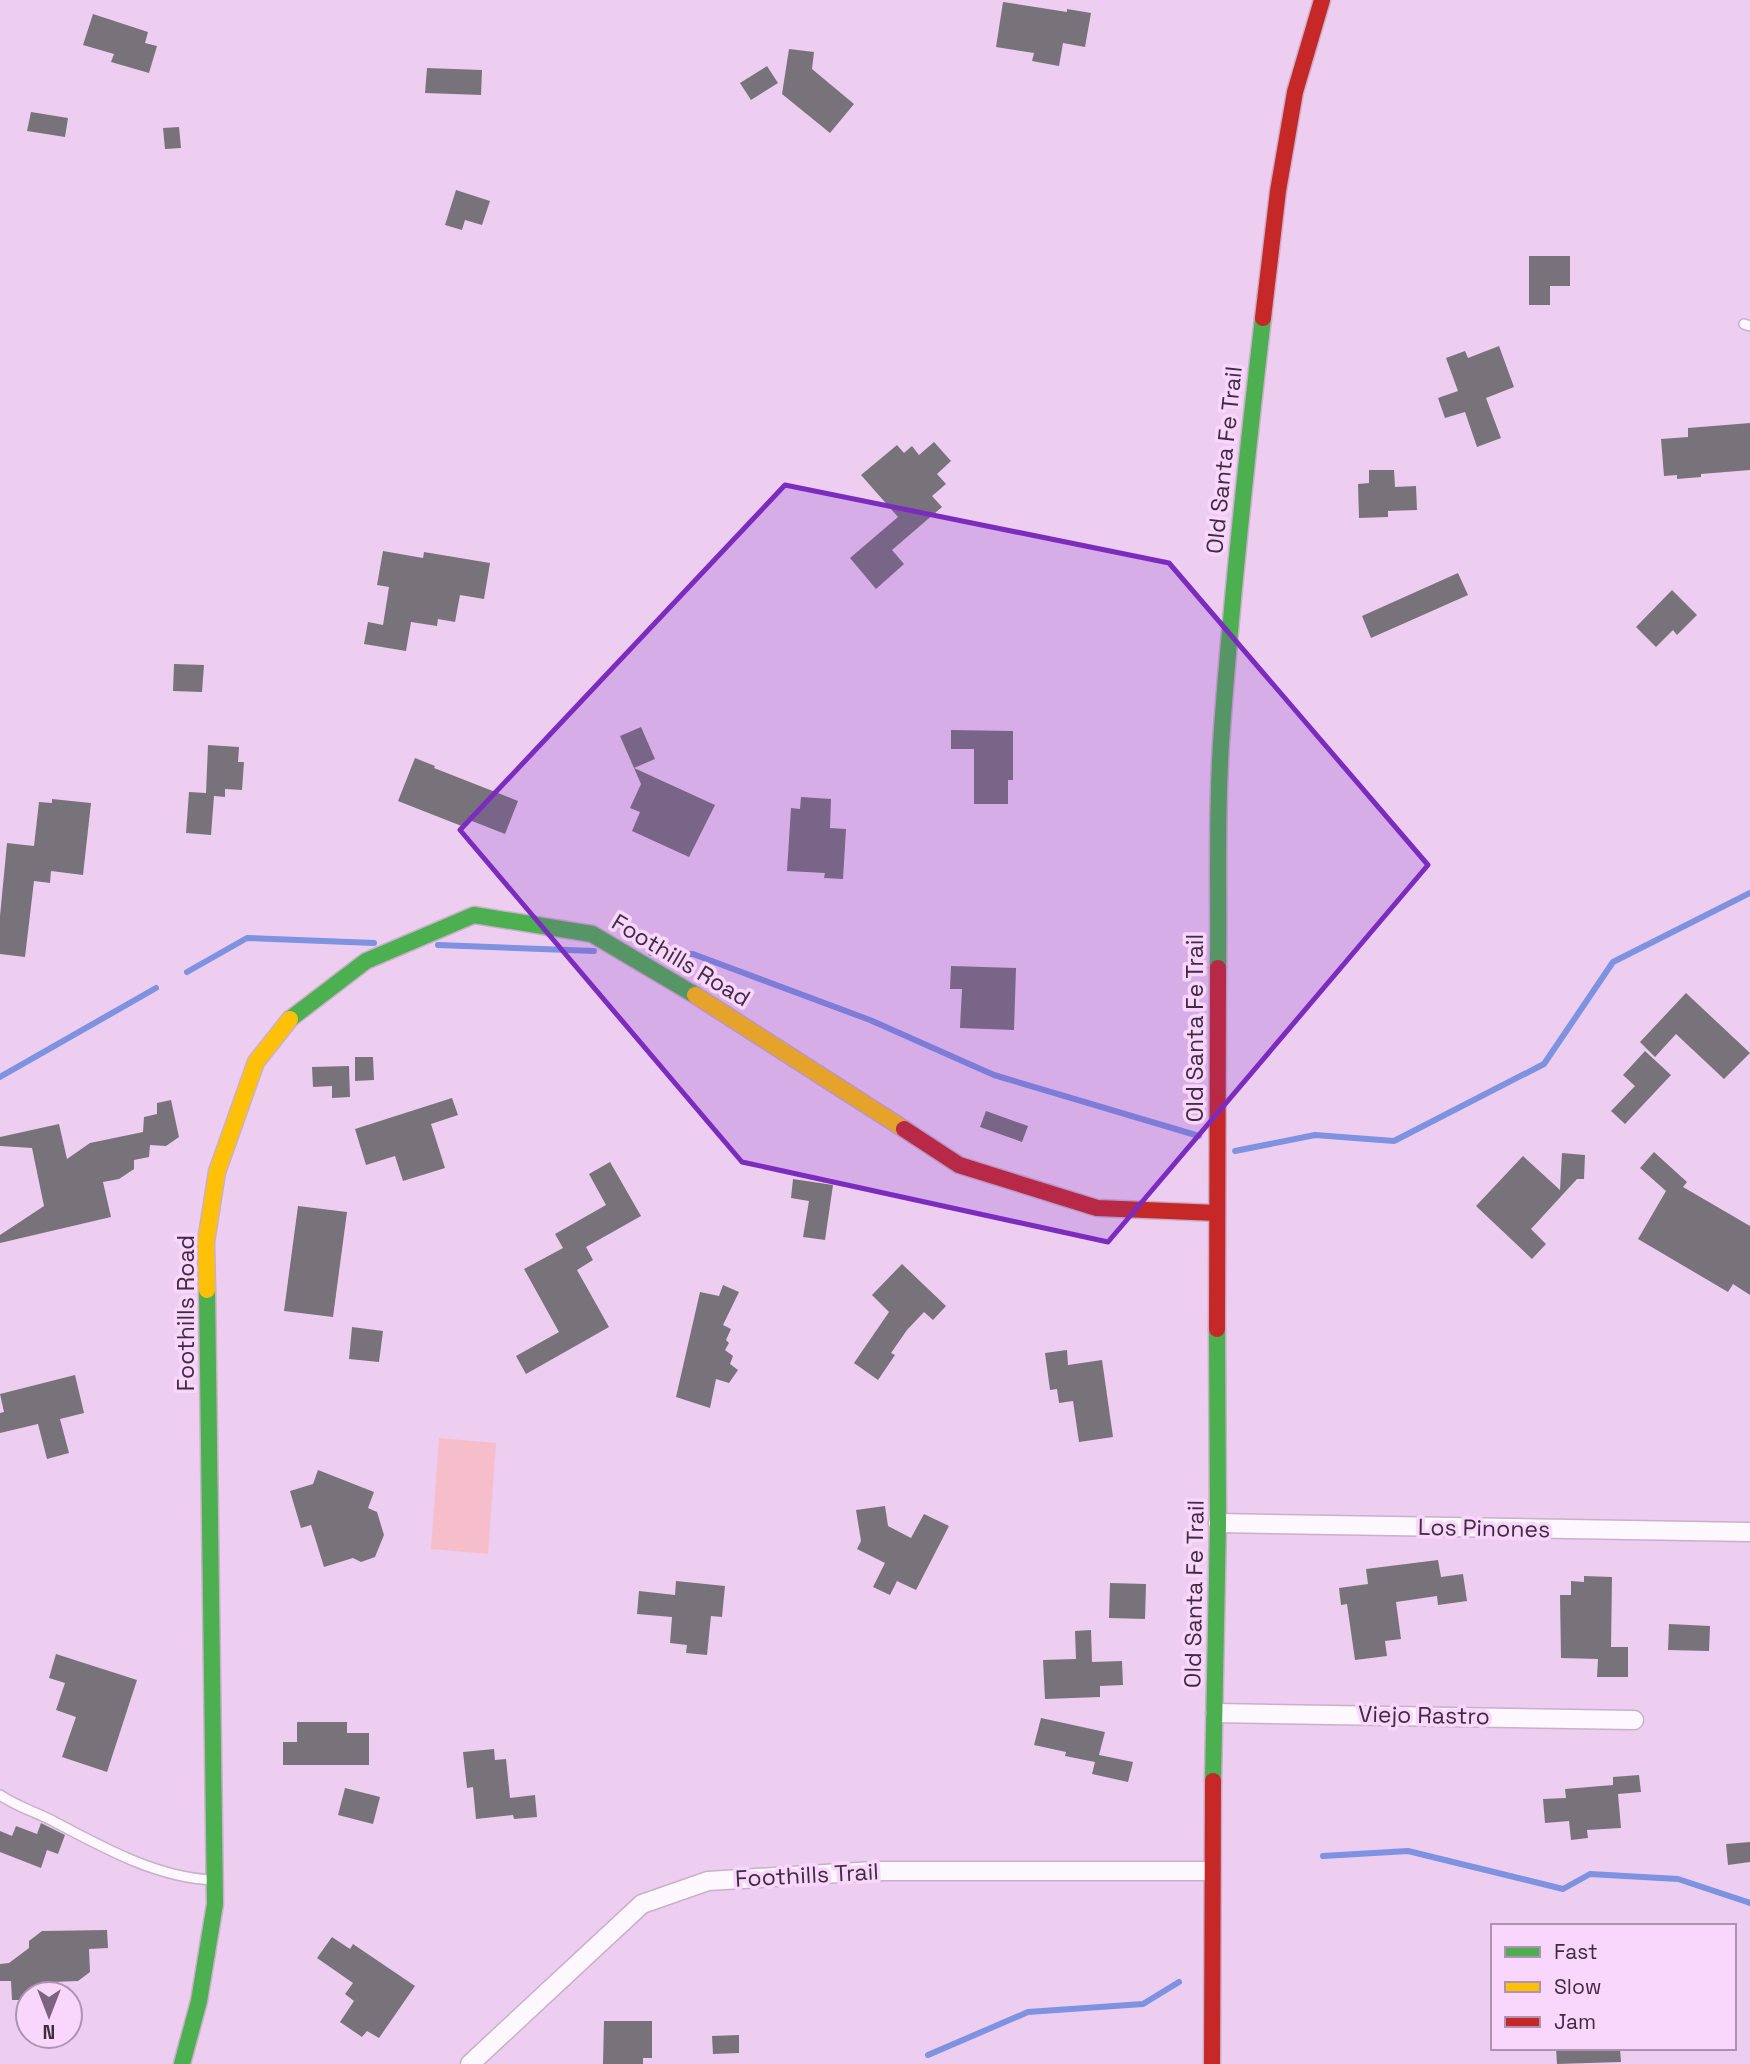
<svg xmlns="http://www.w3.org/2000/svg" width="1750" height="2064" font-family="'Space Grotesk',sans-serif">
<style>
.green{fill:#f6beca}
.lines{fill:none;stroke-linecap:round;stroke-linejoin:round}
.stream{stroke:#7d92e0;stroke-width:6}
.building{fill:#78737a}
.lane-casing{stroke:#c9b0ca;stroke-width:12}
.street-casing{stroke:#c9b0ca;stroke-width:21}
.fast-casing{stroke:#c9b0ca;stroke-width:19}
.slow-casing{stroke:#c9b0ca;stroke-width:19}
.jam-casing{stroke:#c9b0ca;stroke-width:19}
.lane{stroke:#fcf8fd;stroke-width:9}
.street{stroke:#fcf8fd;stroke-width:18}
.fast{stroke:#4caf50;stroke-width:16}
.slow{stroke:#ffc107;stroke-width:16}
.jam{stroke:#c62828;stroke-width:16}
.marked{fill:#7b2cbf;fill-opacity:0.2;stroke:#7b2cbf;stroke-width:5;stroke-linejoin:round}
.labels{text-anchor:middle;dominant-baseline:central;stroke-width:7;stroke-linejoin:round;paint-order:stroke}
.street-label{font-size:23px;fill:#412a42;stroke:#f9d7fc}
</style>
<rect width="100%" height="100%" fill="#edcef0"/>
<path class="green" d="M439 1438 496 1443 488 1554 431 1549Z"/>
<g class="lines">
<g class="stream">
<path d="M438 945 594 951"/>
<path d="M651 953 693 954 870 1020 994 1075 1199 1136"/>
<path d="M187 972 247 938 374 943"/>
<path d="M0 1077 156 988"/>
<path d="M1235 1151 1315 1135 1394 1141 1544 1064 1613 962 1750 893"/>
<path d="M1323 1856 1408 1851 1563 1889 1590 1874 1678 1879 1750 1903"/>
<path d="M928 2055 1028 2012 1143 2004 1179 1982"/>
</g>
</g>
<g class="building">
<path d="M1003 2 1067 12V9L1091 13 1085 47 1063 43 1059 66 1032 61 1034 53 996 47Z"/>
<path d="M93 14 148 32 145 43 157 46 149 73 111 62 114 54 83 45Z"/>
<path d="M789 49 814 52 812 69 854 104 830 133 782 94Z"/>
<path d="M767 66 778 83 751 100 740 83Z"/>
<path d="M427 68 482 70 481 95 425 93Z"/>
<path d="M31 112 68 118 65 137 27 131Z"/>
<path d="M179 127 181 148 165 149 163 128Z"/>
<path d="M456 190 490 201 482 225 465 220 462 230 445 225Z"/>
<path d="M1529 256H1570V286H1550V305H1529Z"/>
<path d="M1499 346 1514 387 1486 398 1501 438 1477 447 1465 412 1445 418 1438 398 1458 391 1446 358 1465 351 1468 358Z"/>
<path d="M1750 423V470L1701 474V477L1677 479V475L1664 476 1661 439 1688 437V428Z"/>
<path d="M934 442 951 461 937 474 946 484 932 496 942 507 892 550 904 564 876 589 850 558 898 517 861 475 897 445 904 453 912 446 919 455Z"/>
<path d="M1369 470H1394L1395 487 1416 486 1417 510 1388 511V517L1359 518 1358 484 1369 483Z"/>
<path d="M383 551 423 558 424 552 490 563 484 599 460 595 455 622 438 619 437 626 411 622 406 651 364 644 368 622 383 625 389 587 377 585Z"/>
<path d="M1458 573 1468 595 1371 638 1362 616Z"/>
<path d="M1672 590 1697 615 1677 635 1673 630 1656 647 1636 627Z"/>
<path d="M174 664 204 665 202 692 173 691Z"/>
<path d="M641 727 655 759 634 768 715 805 689 857 632 831 640 812 630 808 641 784 620 736Z"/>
<path d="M951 730 1013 731V780H1008V804H974V749H951Z"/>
<path d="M208 745 239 747 238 762H244L242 790 225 789V797L214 796 211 835 186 833 189 792 206 793Z"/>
<path d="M415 758 435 766 434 768 518 801 505 834 467 819 464 827 398 801Z"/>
<path d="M801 797 831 799 830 828 846 829 843 879 824 878 825 873 787 871 791 808 800 809Z"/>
<path d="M52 799 91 803 83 875 51 871 50 883 34 881 25 957 0 954V916L7 843 34 846 39 802 52 803Z"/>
<path d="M951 966 1016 968 1014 1030 960 1028 962 989H950Z"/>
<path d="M1686 993 1750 1053 1724 1079 1676 1034 1655 1057 1640 1042Z"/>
<path d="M1645 1051 1671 1075 1625 1124 1611 1111 1635 1086 1623 1075Z"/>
<path d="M355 1057H373L374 1080 355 1081Z"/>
<path d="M349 1066 350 1097 332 1098V1086L313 1087 312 1067Z"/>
<path d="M452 1098 458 1115 431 1124 445 1168 403 1181 395 1156 366 1165 355 1129Z"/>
<path d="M171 1100 179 1137 166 1146 150 1145 149 1157 134 1160V1169L119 1179 103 1182 111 1217 0 1243V1235L44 1206 32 1148 0 1146V1137L59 1124 67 1159 90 1143 143 1132 144 1117 157 1114V1103Z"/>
<path d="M986 1111 1028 1126 1022 1142 980 1127Z"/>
<path d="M1654 1152 1687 1182 1683 1187 1750 1226V1295L1733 1284 1728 1292 1638 1239 1666 1191 1640 1168Z"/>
<path d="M1562 1153 1585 1155 1584 1179H1577L1531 1229 1546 1244 1532 1259 1476 1206 1523 1156 1560 1190Z"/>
<path d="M610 1162 641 1216 586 1247 593 1260 577 1270 609 1327 526 1374 516 1356 559 1332 524 1269 563 1248 555 1234 606 1205 589 1174Z"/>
<path d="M793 1179 833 1185 825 1240 803 1237 809 1201 791 1198Z"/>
<path d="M298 1206 347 1212 333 1317 284 1311Z"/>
<path d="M902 1264 946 1306 933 1320 924 1312 907 1330 891 1353 895 1355 878 1380 854 1363 889 1312 872 1295Z"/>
<path d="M723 1285 739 1292 723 1325 731 1329 726 1340 729 1343 725 1350 733 1356 730 1364 738 1370 729 1383 716 1379 710 1408 676 1397 700 1292 719 1296Z"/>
<path d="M352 1327 383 1331 379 1362 349 1359Z"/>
<path d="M1067 1350 1068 1365 1102 1360 1113 1437 1079 1442 1073 1401 1059 1403 1057 1389 1050 1390 1045 1353Z"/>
<path d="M75 1375 84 1413 60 1419 69 1453 47 1459 38 1424 0 1433V1413L4 1412 0 1394Z"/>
<path d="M318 1470 374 1492 368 1508 377 1512 384 1535 375 1557 361 1562 353 1558 324 1567 311 1525 301 1528 290 1491 313 1484Z"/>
<path d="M885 1506 888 1526 911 1538 924 1514 949 1526 916 1590 897 1581 890 1595 873 1587 885 1563 857 1549 861 1541 856 1510Z"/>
<path d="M1438 1560 1441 1577 1463 1574 1467 1601 1438 1605 1437 1596 1396 1602 1401 1639 1385 1641 1387 1656 1355 1660 1347 1604 1341 1605 1339 1588 1368 1584 1366 1569Z"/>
<path d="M1584 1576 1612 1577 1611 1647H1628V1677H1597L1598 1659 1561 1658 1560 1595H1571V1581L1584 1582Z"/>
<path d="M676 1581 725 1586 722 1617 711 1616 707 1655 686 1653 687 1645 670 1643 672 1617 637 1614 639 1591 675 1595Z"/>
<path d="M1110 1583 1146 1584 1145 1619 1109 1618Z"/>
<path d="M1669 1624 1710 1626 1709 1651 1668 1650Z"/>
<path d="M1091 1630 1092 1662 1122 1661 1123 1685 1100 1686V1697L1045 1699 1043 1660 1076 1659 1075 1631Z"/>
<path d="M56 1654 137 1680 107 1772 62 1757 76 1717 56 1710 65 1683 49 1678Z"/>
<path d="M1041 1718 1105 1732 1099 1755 1133 1762 1128 1782 1092 1774 1095 1762 1065 1756 1066 1752 1034 1745Z"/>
<path d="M297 1722H347V1733H369V1765H283V1742H297Z"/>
<path d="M494 1749 495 1760 506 1759 510 1798 535 1795 537 1817 514 1819 513 1815 476 1819 473 1787 467 1788 463 1752Z"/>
<path d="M1639 1775 1641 1792 1618 1794 1621 1828 1587 1830 1588 1838 1571 1840 1569 1821 1545 1823 1543 1799 1566 1798 1565 1789 1613 1785V1777Z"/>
<path d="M345 1788 380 1797 373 1824 338 1815Z"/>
<path d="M41 1823 65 1835 58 1854 47 1850 41 1868 0 1852V1831L12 1836 16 1826 37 1834Z"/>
<path d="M1750 1842V1862L1728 1865 1726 1844Z"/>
<path d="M107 1930 108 1948 89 1949 90 1972 78 1981 52 1982 62 1994H28V2000H12L11 1981H0V1964L9 1963 29 1948V1941L42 1931Z"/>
<path d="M332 1937 350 1949 353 1944 415 1986 379 2038 367 2031 362 2037 340 2022 354 2001 345 1994 353 1983 317 1958Z"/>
<path d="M604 2021H652V2058H643V2064H603Z"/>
<path d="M739 2035V2053L713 2054 712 2036Z"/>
<path d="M1556 2048H1620L1621 2062 1557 2064Z"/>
</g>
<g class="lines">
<defs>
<g id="lane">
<path d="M1744 324 1750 326"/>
<path d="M0 1795C16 1806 35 1812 53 1821 102 1847 157 1878 213 1880"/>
</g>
<g id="street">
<path d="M1218 1523 1750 1532"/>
<path d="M1215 1713 1634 1720"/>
<path d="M470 2064 642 1904 708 1881 874 1871H1211"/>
</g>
<g id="fast">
<path d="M1218 968C1219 888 1216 809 1222 729 1232 592 1247 455 1263 318"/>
<path d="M290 1019 366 961 474 915 592 934 695 995"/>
<path d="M1213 1781 1218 1523 1217 1329"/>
<path d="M182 2064 199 2001 215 1904 207 1290"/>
</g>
<g id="slow">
<path d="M695 995 904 1129"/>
<path d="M207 1290 206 1242 217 1172 256 1062 290 1019"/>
</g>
<g id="jam">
<path d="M1263 318 1278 191 1295 92 1322 0"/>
<path d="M904 1129 959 1165 1097 1208 1217 1213"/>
<path d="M1217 1329 1218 968"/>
<path d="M1212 2064 1213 1781"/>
</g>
</defs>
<use href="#lane" class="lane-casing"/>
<use href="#street" class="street-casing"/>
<use href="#fast" class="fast-casing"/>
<use href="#slow" class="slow-casing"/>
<use href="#jam" class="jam-casing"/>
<use href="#lane" class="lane"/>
<use href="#street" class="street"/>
<use href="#fast" class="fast"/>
<use href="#slow" class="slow"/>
<use href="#jam" class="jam"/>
</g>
<path class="marked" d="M785 485 1169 563 1428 865 1108 1242 742 1162 460 830Z"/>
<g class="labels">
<g class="street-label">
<text transform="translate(1224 460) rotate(-84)">Old Santa Fe Trail</text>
<text transform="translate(681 960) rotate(31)">Foothills Road</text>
<text transform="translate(1195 1028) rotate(-90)">Old Santa Fe Trail</text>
<text transform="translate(186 1313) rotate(-90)">Foothills Road</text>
<text transform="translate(1484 1528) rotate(1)">Los Pinones</text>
<text transform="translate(1194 1594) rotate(-89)">Old Santa Fe Trail</text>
<text transform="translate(1424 1715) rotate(1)">Viejo Rastro</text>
<text transform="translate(807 1875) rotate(-3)">Foothills Trail</text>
</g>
</g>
<rect x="1491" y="1924" width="245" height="126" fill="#f9d7fc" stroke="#af92b2" stroke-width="2"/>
<rect x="1505" y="1947" width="35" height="10" fill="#4caf50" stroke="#af92b2" stroke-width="2"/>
<text x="1554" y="1959" font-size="21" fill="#412a42">Fast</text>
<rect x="1505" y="1982" width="35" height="10" fill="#ffc107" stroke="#af92b2" stroke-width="2"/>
<text x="1554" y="1994" font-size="21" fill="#412a42">Slow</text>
<rect x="1505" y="2017" width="35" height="10" fill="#c62828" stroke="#af92b2" stroke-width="2"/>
<text x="1554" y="2029" font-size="21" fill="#412a42">Jam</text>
<g transform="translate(49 2015) rotate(180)"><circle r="33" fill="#f9d7fc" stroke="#af92b2" stroke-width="2"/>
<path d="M0-5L12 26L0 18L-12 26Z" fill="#7d637f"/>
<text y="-10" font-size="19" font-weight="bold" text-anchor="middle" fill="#412a42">N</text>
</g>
</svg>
